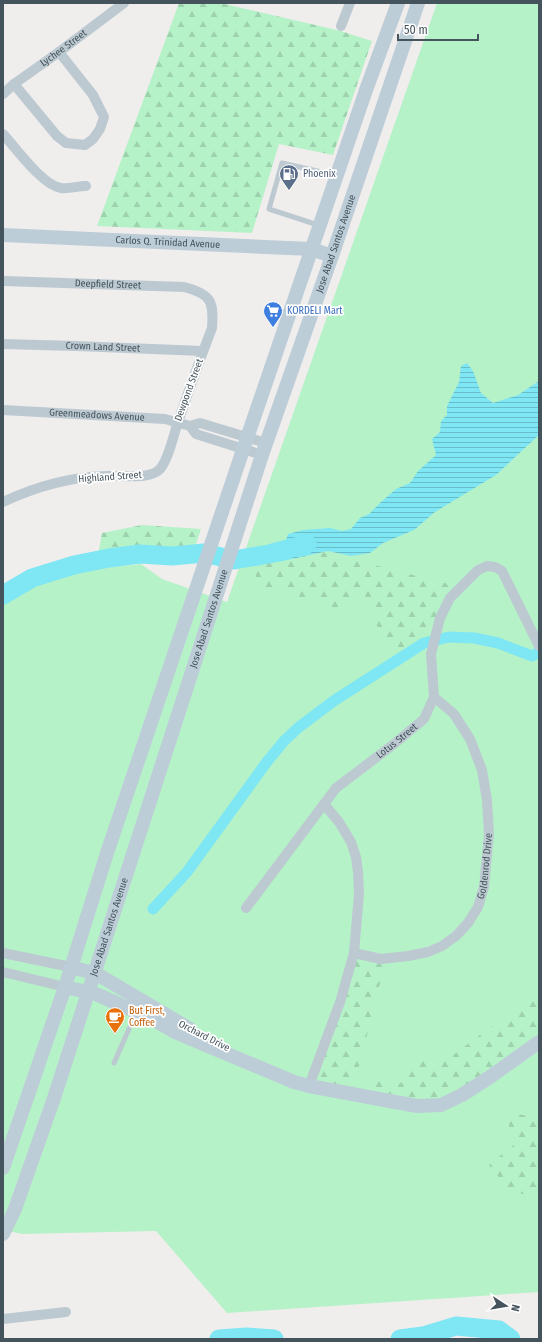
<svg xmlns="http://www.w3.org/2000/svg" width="542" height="1342" font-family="'Fira Sans Condensed',sans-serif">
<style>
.green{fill:#b6f2c8}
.forest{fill:url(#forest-firs)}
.water{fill:url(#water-rules)}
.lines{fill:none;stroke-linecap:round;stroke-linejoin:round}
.canal{stroke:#7fe6f3;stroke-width:11}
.river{stroke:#7fe6f3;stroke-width:19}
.lane{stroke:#bcc9d1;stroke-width:5}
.street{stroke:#bcc9d1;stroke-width:10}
.secondary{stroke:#bdcdd8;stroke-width:14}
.labels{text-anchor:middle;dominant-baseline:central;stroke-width:3.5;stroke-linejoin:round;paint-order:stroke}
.street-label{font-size:10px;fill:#44535c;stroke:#fff}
.service-label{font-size:10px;fill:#4e5e75;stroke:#fff;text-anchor:start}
.shop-label{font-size:10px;fill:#366cbe;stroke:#fff;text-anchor:start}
.food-label{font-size:10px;fill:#c56008;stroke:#fff;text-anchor:start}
</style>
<defs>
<pattern id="forest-firs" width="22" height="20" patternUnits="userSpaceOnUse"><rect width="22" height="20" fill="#b6f2c8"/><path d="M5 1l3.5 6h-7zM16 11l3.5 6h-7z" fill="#9ed1ae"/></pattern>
<pattern id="water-rules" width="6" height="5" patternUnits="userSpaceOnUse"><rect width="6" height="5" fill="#7fe6f3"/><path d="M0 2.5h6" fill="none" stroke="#6abdc8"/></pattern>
</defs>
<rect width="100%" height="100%" fill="#f0eded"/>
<path class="green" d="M437 3H539V1292L227 1313 156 1231 22 1234 3 1230V604L39 584 92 569 141 564 162 579 227 602Z"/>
<g class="forest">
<path d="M179 3H220L341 31 372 41 333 155 279 144 252 233 97 226Z"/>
<path d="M142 525 201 529 194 550 98 555 102 533Z"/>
<path d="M323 552 456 586 431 635 400 651 378 629 363 590 341 612 273 587 265 599C254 580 252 576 264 558Z"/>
<path d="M358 958 385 963 352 1095 314 1075Z"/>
<path d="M539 991V1037L438 1103 357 1092 385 1078 401 1083 413 1057 441 1064Z"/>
<path d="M512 1113 539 1118V1135L536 1152 539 1155V1188L531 1196 510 1191 489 1165 517 1142 504 1116Z"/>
</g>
<path class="water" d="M467 363 473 371 481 393 493 403 518 395 539 381V435L496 475 435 512 414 530 383 543 370 553 351 556 328 551 278 562 288 534 303 530 330 528 342 531 351 529 360 518 369 514 381 502 396 489 410 483 418 471 436 455 432 439 440 432 441 421 447 415V406L459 382 461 366Z"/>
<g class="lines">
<path class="canal" d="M153 909 187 872 266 763 284 741 299 727 335 700 424 643 449 637 474 638 498 643 532 656 539 652"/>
<g class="river">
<path d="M3 595 32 578 74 565 109 558 140 554 172 556 204 553 234 560 269 554 307 544"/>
<path d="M219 1339 247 1337 274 1339"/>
<path d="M400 1339 423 1336 456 1326 499 1330 511 1339"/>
</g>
<g class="lane">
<path d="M318 225 269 209 282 163 335 175"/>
<path d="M114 1063 136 1013"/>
</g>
<g class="street">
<path d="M341 26 350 3"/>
<path d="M14 84 57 136 66 143 85 145 93 139 100 129 104 117 93 95 59 52"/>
<path id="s1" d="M3 94 14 84 59 52 124 3"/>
<path d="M3 134C16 148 42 185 61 188 69 189 78 186 86 186"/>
<path id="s2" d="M3 281 184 287C211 294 214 301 212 328 200 359 189 390 178 422 174 433 168 462 159 470 148 480 120 475 105 476 70 477 35 487 3 502"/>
<path id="s3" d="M3 344 76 346 203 351"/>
<path id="s4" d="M3 410 165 419 190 426 196 434 262 455"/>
<path d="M190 426 200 423 266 443"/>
<path id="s5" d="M246 908 336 788 394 744 424 719 434 697 431 654 440 618 450 598 478 570 487 566 495 567 502 571 539 646"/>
<path d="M3 953 71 967"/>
<path id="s6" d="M354 953 381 959 408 956 428 952 442 946 456 936 468 923 478 907 484 887 489 834 487 800 482 770 470 739 454 714 434 697"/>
<path d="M3 972 65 987"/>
<path d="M309 1086 340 1002 354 953 359 894 358 872 356 857 351 842 339 822 324 804"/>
<path d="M3 1319 66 1312"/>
</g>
<g class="secondary">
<path id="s7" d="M3 235 311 249 332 256"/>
<path d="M71 967 93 973 102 977 190 1029"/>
<path d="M65 987 96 994 152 1019 175 1032 294 1082 309 1086 417 1106 441 1105 462 1095 490 1077 539 1042"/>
<path d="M3 1168 65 987 107 853 247 438 366 90 398 3"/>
<path id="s8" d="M3 1234 15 1209 54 1098 262 455 332 256 418 3"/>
</g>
</g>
<defs>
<symbol id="fuel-pin" viewBox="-11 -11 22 30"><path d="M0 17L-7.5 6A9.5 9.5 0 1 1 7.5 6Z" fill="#5c6f8a" stroke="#fff"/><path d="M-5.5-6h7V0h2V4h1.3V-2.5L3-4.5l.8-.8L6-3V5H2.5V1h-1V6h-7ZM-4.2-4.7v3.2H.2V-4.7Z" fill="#fff"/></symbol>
<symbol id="supermarket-pin" viewBox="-11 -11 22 30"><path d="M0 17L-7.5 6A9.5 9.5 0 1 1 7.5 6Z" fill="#3f7fe0" stroke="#fff"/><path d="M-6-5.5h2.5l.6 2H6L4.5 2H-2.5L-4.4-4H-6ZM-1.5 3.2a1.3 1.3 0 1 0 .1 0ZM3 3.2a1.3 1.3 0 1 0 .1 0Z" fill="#fff"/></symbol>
<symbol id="cafe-pin" viewBox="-11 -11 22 30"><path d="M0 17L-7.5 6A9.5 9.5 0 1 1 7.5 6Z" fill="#e8710a" stroke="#fff"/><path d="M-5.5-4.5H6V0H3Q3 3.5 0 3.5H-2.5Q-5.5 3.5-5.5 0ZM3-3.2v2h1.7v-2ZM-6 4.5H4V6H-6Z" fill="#fff"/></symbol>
</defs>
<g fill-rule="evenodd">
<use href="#fuel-pin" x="278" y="163" width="22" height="30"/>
<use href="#supermarket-pin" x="262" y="300" width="22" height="30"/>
<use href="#cafe-pin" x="104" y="1006" width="22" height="30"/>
</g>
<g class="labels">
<g class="street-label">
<text stroke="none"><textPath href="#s1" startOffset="76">Lychee Street</textPath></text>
<text stroke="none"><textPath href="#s7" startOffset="165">Carlos Q. Trinidad Avenue</textPath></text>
<text stroke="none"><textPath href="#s8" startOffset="1045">Jose Abad Santos Avenue</textPath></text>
<text stroke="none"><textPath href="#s2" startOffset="105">Deepfield Street</textPath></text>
<text stroke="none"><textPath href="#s3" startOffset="100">Crown Land Street</textPath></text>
<text transform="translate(189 390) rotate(-70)">Dewpond Street</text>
<text stroke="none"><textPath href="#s4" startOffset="94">Greenmeadows Avenue</textPath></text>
<text transform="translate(110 477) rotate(-4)">Highland Street</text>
<text stroke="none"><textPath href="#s8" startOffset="649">Jose Abad Santos Avenue</textPath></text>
<text stroke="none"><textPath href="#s5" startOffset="227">Lotus Street</textPath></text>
<text stroke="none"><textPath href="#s6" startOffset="186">Goldenrod Drive</textPath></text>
<text stroke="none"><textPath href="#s8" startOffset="325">Jose Abad Santos Avenue</textPath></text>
<text transform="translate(204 1036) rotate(27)">Orchard Drive</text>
</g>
<g class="service-label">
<text x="303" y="174">Phoenix</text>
</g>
<g class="shop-label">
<text x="287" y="311">KORDELI Mart</text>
</g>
<g class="food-label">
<text x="129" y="1011">But First,<tspan x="129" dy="12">Coffee</tspan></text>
</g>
</g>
<rect width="542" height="1342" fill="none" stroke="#44535c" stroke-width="8"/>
<g transform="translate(506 1306) rotate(102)" stroke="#ffffff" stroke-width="3" paint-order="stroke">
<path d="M0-3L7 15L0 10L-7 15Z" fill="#44535c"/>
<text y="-6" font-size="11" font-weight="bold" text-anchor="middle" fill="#44535c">N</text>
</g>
<path d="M398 34v6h80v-6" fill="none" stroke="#44535c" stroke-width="2"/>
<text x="404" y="34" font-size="12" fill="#44535c" stroke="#ffffff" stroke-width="3" paint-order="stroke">50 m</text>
</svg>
